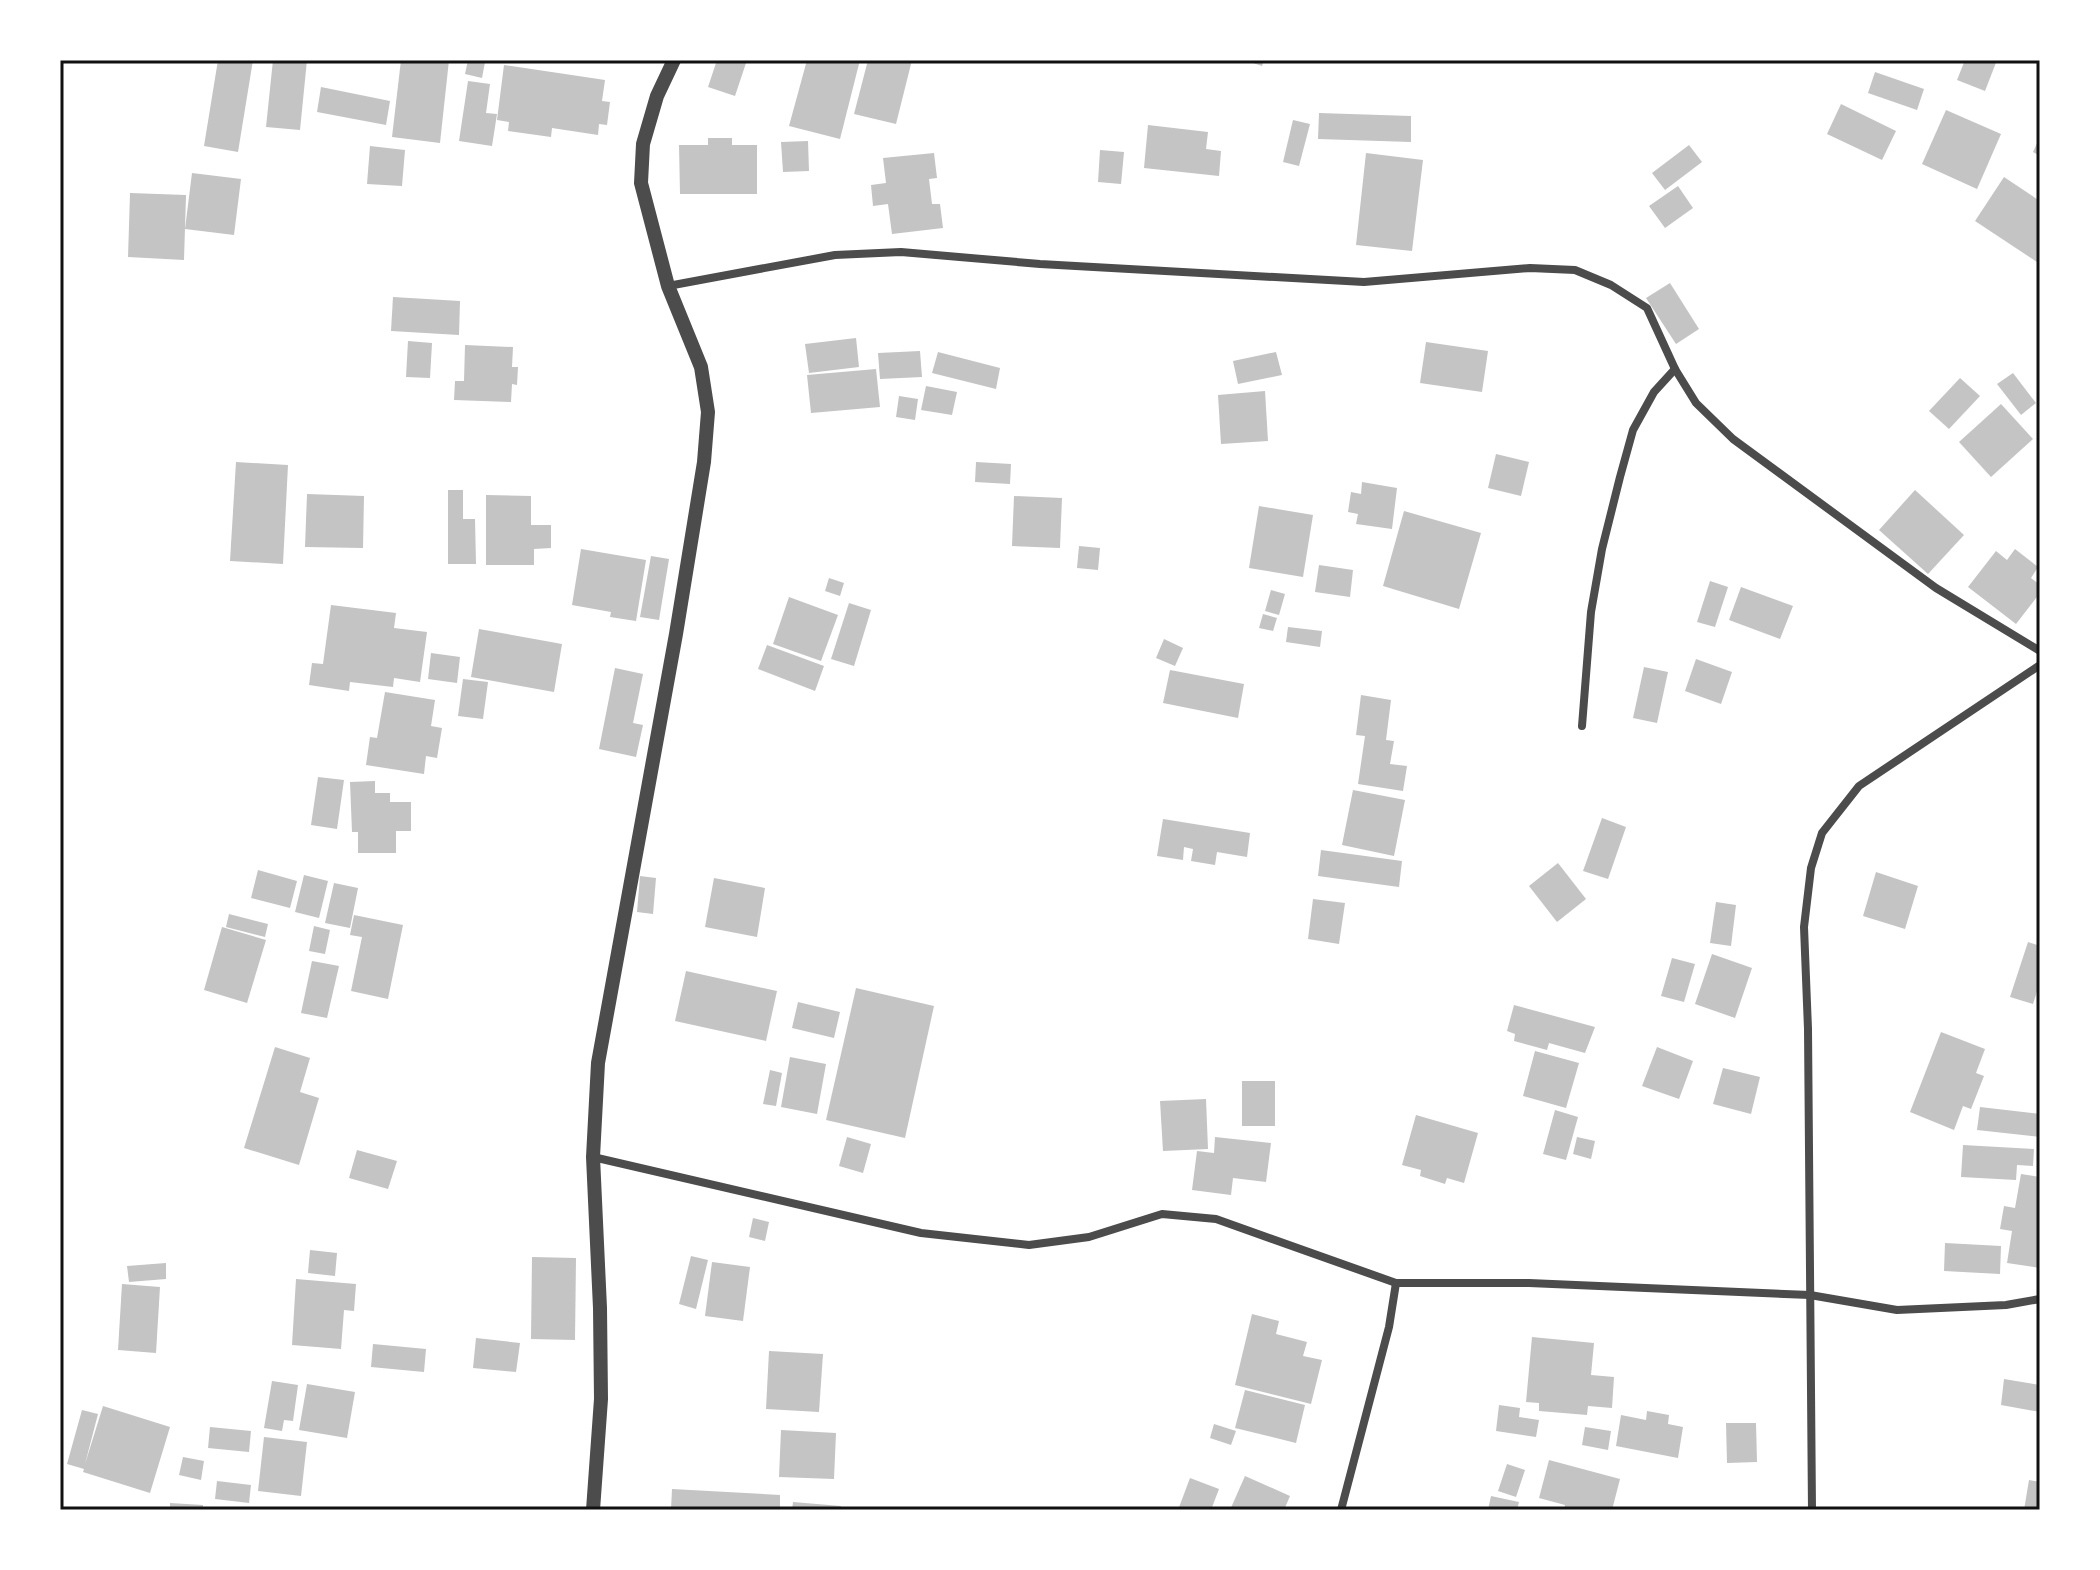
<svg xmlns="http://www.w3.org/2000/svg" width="2100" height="1570" font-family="'IBM Plex Sans',sans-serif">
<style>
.building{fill:#c4c4c4}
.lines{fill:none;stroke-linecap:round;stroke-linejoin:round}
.minor{stroke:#4c4c4c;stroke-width:8}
.tertiary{stroke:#4c4c4c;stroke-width:14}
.neatline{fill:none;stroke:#111;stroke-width:3}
</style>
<rect width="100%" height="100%" fill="#fff"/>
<g class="building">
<path d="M218 60H253L238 152 204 146Z"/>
<path d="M273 60H307L300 130 266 127Z"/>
<path d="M401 60H449L440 143 392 137Z"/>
<path d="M468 60 485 62 482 78 465 74Z"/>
<path d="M717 60H747L735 96 708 87Z"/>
<path d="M807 60H860L840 139 789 126Z"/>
<path d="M868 60H912L896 124 854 114Z"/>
<path d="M1244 60H1264L1262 66Z"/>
<path d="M1965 60H1997L1985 91 1957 80Z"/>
<path d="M504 65 605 80 602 101 610 102 607 125 599 124 598 135 552 128 551 137 508 131 509 122 497 120Z"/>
<path d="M1875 72 1924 89 1917 110 1868 93Z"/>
<path d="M468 81 490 84 486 113 497 114 492 146 459 141Z"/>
<path d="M321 87 390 101 386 125 317 112Z"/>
<path d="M1841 104 1896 131 1882 160 1827 134Z"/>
<path d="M1946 110 2001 134 1977 189 1922 164Z"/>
<path d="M1319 113 1411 116V142L1318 139Z"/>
<path d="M1293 120 1310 124 1299 166 1283 162Z"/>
<path d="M1148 125 1208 132 1206 149 1221 151 1219 176 1144 168Z"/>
<path d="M2040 137V156L2033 152Z"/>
<path d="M708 138H732V145H757V194H680L679 145H708Z"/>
<path d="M808 141 809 171 783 172 781 142Z"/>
<path d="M1689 145 1702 162 1665 190 1652 173Z"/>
<path d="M370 146 405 150 402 186 367 184Z"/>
<path d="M1100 150 1124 152 1121 184 1098 182Z"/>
<path d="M934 153 937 178 929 179 932 204H940L943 228 892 234 888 204 873 206 871 185 886 183 883 158Z"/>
<path d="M1366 153 1423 160 1412 251 1356 245Z"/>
<path d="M192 173 241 179 234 235 185 229Z"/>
<path d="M2004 177 2040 201V264L1975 221Z"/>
<path d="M1678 186 1693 208 1665 228 1649 206Z"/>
<path d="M130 193 186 195 184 260 128 257Z"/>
<path d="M1670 283 1699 329 1676 344 1646 298Z"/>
<path d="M393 297 460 301 459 335 391 331Z"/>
<path d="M856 338 859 367 809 373 805 344Z"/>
<path d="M408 341 432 343 430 378 406 377Z"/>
<path d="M1426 342 1488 351 1482 392 1420 383Z"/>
<path d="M465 345 513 347 512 367H518L517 385 512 384 511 402 454 400 455 381H464Z"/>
<path d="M920 351 922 377 880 379 878 353Z"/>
<path d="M938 352 1000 368 996 389 932 373Z"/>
<path d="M1276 352 1282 375 1238 384 1233 361Z"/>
<path d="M876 369 880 407 811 413 807 375Z"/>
<path d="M2013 373 2036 403 2021 415 1997 384Z"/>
<path d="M1960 378 1980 396 1949 429 1929 411Z"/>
<path d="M926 386 957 392 952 415 921 410Z"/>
<path d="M1265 391 1268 441 1221 444 1218 395Z"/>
<path d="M899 396 918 399 915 420 896 417Z"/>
<path d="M2001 404 2033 439 1991 477 1959 442Z"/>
<path d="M1496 454 1529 462 1521 496 1488 488Z"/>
<path d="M236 462 288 465 283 564 230 561Z"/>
<path d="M976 462 1011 464 1010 484 975 482Z"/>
<path d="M1362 482 1397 488 1392 529 1356 524 1358 514 1348 512 1351 492 1361 494Z"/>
<path d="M448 490H463V519H475L476 564H448Z"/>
<path d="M1915 490 1964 535 1928 574 1879 530Z"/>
<path d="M307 494 364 496 363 548 305 547Z"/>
<path d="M486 495 531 496V525H551V548L534 549V565H486Z"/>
<path d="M1014 496 1062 498 1060 548 1012 546Z"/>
<path d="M1259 506 1313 515 1303 577 1249 568Z"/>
<path d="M1404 511 1481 533 1459 609 1383 586Z"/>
<path d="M1079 546 1100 548 1098 570 1077 568Z"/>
<path d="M581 549 646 560 636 621 610 617 611 612 572 605Z"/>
<path d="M2015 549 2038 567 2031 578 2040 585V593L2016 624 1968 587 1996 551 2007 560Z"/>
<path d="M651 556 669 559 659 620 640 617Z"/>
<path d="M1319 565 1353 570 1350 597 1315 592Z"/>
<path d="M829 578 844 583 840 596 825 591Z"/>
<path d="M1710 581 1728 587 1715 627 1697 622Z"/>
<path d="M1741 587 1793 606 1780 639 1729 620Z"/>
<path d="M1271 590 1285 594 1279 615 1265 611Z"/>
<path d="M789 597 838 615 821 661 773 644Z"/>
<path d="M849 603 871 610 854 666 831 659Z"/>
<path d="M331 605 396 613 394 628 427 632 420 682 394 678 393 687 350 682 349 691 309 685 312 663 323 664Z"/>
<path d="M1263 614 1277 618 1273 631 1259 628Z"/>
<path d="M1288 627 1322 631 1320 647 1286 642Z"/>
<path d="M479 629 562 644 554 692 471 677Z"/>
<path d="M1164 639 1183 648 1175 666 1156 658Z"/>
<path d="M767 645 824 666 815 691 758 669Z"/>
<path d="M431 653 460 657 457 683 428 679Z"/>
<path d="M1696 659 1732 672 1721 704 1685 691Z"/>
<path d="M1644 667 1668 672 1657 723 1633 718Z"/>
<path d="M615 668 643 674 633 723 643 725 636 757 599 749Z"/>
<path d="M1170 670 1244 684 1238 718 1163 703Z"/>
<path d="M463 679 488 682 483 719 458 716Z"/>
<path d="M385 692 435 700 431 726 442 728 437 758 426 756 424 774 366 765 370 737 377 738Z"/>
<path d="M1361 695 1391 700 1386 740 1394 741 1390 764 1407 766 1403 791 1358 784 1365 736 1356 735Z"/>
<path d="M318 777 344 780 337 829 311 825Z"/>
<path d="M375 781V793H390V802H411V831H396V853H358V832H352L350 782Z"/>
<path d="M1353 790 1405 800 1394 856 1342 845Z"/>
<path d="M1602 818 1626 827 1608 879 1583 871Z"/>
<path d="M1163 819 1250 833 1247 857 1217 852 1215 865 1191 861 1193 849 1184 847 1183 860 1157 856Z"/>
<path d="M1321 850 1402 861 1399 887 1318 876Z"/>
<path d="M1558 863 1586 899 1557 922 1529 886Z"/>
<path d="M258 870 297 881 290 908 251 898Z"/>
<path d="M1876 872 1918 886 1905 929 1863 916Z"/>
<path d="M304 875 328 881 319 918 295 912Z"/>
<path d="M640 876 656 878 653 914 637 912Z"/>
<path d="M714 878 765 888 757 937 705 927Z"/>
<path d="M334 883 358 888 350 928 325 923Z"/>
<path d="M1313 899 1345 903 1339 944 1308 939Z"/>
<path d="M1716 902 1736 905 1731 946 1710 943Z"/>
<path d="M229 914 268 924 265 937 226 927Z"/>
<path d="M354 915 403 925 388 999 351 991 362 937 350 935Z"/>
<path d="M314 926 330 930 325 954 309 951Z"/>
<path d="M222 927 266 940 247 1003 204 990Z"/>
<path d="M2028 942 2040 946V982L2033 1004 2010 997Z"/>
<path d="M1712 954 1752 968 1735 1018 1695 1004Z"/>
<path d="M1672 958 1695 964 1684 1002 1661 996Z"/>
<path d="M312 961 339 966 327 1018 301 1013Z"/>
<path d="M686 971 777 991 766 1041 675 1021Z"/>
<path d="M856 988 934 1006 905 1138 826 1120Z"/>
<path d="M798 1002 840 1012 834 1038 792 1028Z"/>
<path d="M1514 1005 1595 1027 1585 1053 1549 1043 1547 1050 1514 1041 1515 1034 1507 1031Z"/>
<path d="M1941 1032 1985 1049 1976 1073 1984 1076 1971 1109 1963 1106 1954 1130 1910 1112Z"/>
<path d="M275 1047 310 1058 300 1092 319 1098 299 1165 244 1148Z"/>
<path d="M1657 1047 1693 1061 1679 1099 1642 1086Z"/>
<path d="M1535 1051 1579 1063 1566 1108 1523 1096Z"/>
<path d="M790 1057 826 1064 817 1114 781 1107Z"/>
<path d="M1723 1068 1760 1077 1751 1114 1713 1104Z"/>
<path d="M770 1070 782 1073 776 1106 763 1104Z"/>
<rect x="1242" y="1081" width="33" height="45"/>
<path d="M1206 1099 1208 1149 1163 1151 1160 1101Z"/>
<path d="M1980 1107 2040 1114V1137L1977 1130Z"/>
<path d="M1555 1110 1578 1117 1566 1160 1543 1154Z"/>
<path d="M1416 1115 1478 1133 1464 1183 1447 1178 1445 1184 1420 1176 1421 1170 1402 1165Z"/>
<path d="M847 1137 871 1144 863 1173 839 1166Z"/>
<path d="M1215 1137 1271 1143 1266 1182 1233 1178 1231 1195 1192 1190 1197 1151 1214 1153Z"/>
<path d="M1577 1137 1595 1141 1591 1159 1573 1154Z"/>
<path d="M1963 1145 2034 1149 2033 1166 2017 1165 2016 1180 1961 1177Z"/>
<path d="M357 1150 397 1161 388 1189 349 1178Z"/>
<path d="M2021 1174 2040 1177V1268L2007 1263 2012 1231 2000 1229 2004 1206 2015 1208Z"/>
<path d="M753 1218 769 1222 765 1241 749 1237Z"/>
<path d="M1945 1243 2001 1246 2000 1274 1944 1271Z"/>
<path d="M310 1250 337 1253 335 1276 308 1273Z"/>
<path d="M691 1256 708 1260 696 1309 679 1304Z"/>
<path d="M532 1257 576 1258 575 1340 531 1339Z"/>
<path d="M712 1262 750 1267 743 1321 705 1316Z"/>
<path d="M166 1263V1279L129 1282 127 1266Z"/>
<path d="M296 1279 356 1284 354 1311 344 1310 341 1349 292 1345Z"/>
<path d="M122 1284 160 1287 156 1353 118 1350Z"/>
<path d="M1252 1314 1279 1321 1276 1334 1307 1342 1303 1356 1322 1360 1311 1404 1235 1385Z"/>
<path d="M1532 1337 1594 1343 1591 1375 1614 1377 1612 1408 1588 1406 1587 1415 1539 1411V1403L1526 1402Z"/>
<path d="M476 1338 520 1343 516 1372 473 1368Z"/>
<path d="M373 1344 426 1349 424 1372 371 1367Z"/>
<path d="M769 1351 823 1354 819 1412 766 1409Z"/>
<path d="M2004 1379 2040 1385V1412L2001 1405Z"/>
<path d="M272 1381 298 1385 293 1421 284 1420 282 1431 264 1428Z"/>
<path d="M307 1384 355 1392 347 1438 299 1430Z"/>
<path d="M1245 1390 1305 1405 1296 1443 1235 1428Z"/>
<path d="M1499 1405 1520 1408 1519 1417 1539 1420 1536 1437 1496 1431Z"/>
<path d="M103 1406 170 1427 150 1493 83 1472 84 1469 67 1464 82 1410 98 1414 85 1464Z"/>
<path d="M1647 1411 1669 1415 1668 1424 1683 1427 1678 1458 1616 1446 1621 1415 1646 1420Z"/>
<path d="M1726 1423H1756L1757 1462 1727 1463Z"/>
<path d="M1214 1424 1236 1431 1231 1445 1210 1438Z"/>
<path d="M210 1427 251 1431 249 1452 208 1448Z"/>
<path d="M1585 1427 1611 1431 1608 1450 1582 1445Z"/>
<path d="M781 1430 836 1433 834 1479 779 1477Z"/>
<path d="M264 1437 307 1442 301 1496 258 1491Z"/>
<path d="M183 1457 204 1461 201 1480 179 1475Z"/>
<path d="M1549 1460 1620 1479 1612 1510H1564L1565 1505 1539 1498Z"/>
<path d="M1507 1464 1525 1470 1516 1497 1498 1491Z"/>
<path d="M1245 1476 1290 1496 1284 1510H1230Z"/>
<path d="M1190 1478 1219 1489 1211 1510H1178Z"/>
<path d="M2029 1480 2040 1482V1510H2024Z"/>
<path d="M217 1481 251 1485 249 1503 215 1499Z"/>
<path d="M672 1489 780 1495V1510H671Z"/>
<path d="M1491 1496 1519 1502 1517 1510H1488Z"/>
<path d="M793 1502 841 1506 840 1510H792Z"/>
<path d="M170 1503 203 1505V1510H170Z"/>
</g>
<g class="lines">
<g class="minor">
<path d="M668 286 835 255 901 252 1040 264 1364 282 1530 268 1575 270 1611 285 1647 308 1675 369 1696 403 1733 439 1936 588 2040 651"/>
<path d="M1582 726 1591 612 1602 549 1620 477 1633 430 1654 392 1675 369"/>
<path d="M593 1157 921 1233 1029 1245 1089 1237 1162 1214 1216 1219 1396 1283H1529L1810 1295 1897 1310 2006 1305 2040 1299"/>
<path d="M1341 1510 1389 1327 1396 1283"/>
<path d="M1812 1510 1808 1029 1804 927 1811 868 1822 833 1859 786 2040 665"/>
</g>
<path class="tertiary" d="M593 1510 601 1399 600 1308 593 1157 598 1063 676 634 704 462 708 412 701 367 668 286 641 183 643 144 657 96 674 60"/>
</g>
<rect width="2100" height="1570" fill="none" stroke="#ffffff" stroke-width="124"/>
<rect x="62" y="62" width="1976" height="1446" class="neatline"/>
</svg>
